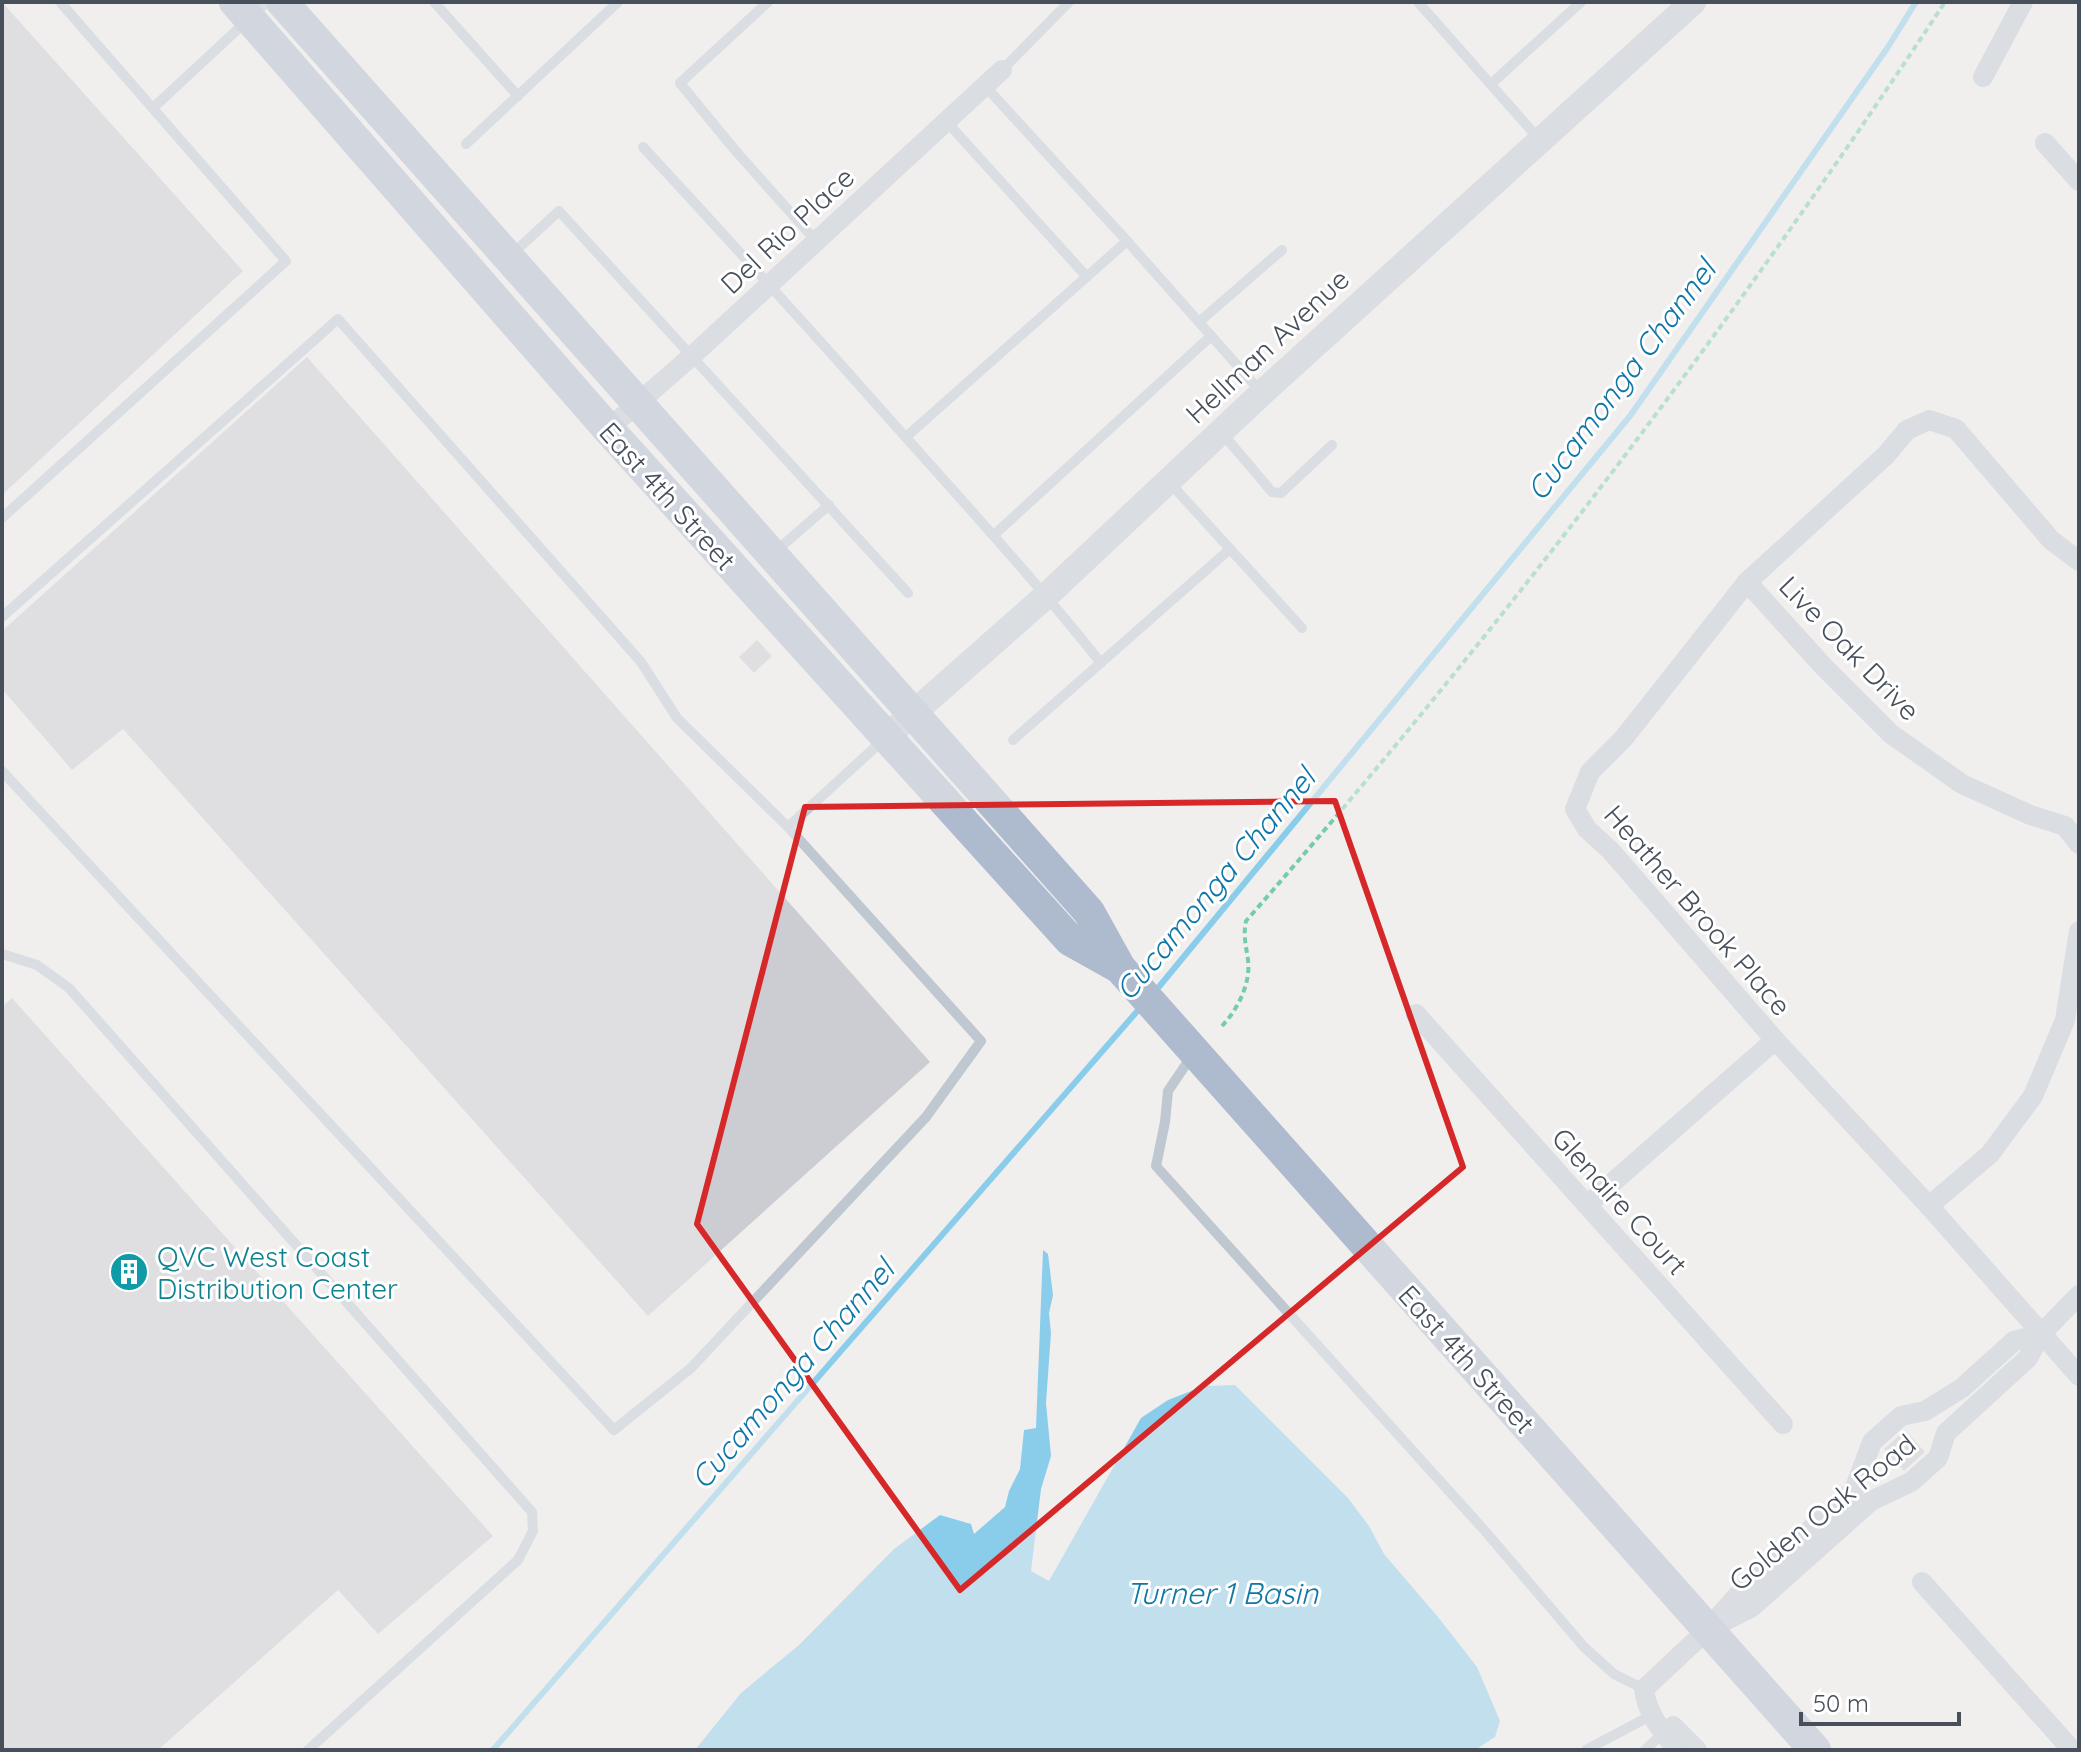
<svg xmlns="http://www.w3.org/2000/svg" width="2081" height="1752" font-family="Quicksand,sans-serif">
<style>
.water{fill:#8acdeb}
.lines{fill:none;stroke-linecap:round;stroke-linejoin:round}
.stream{stroke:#8acdeb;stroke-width:6}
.building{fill:#cbcdd3}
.path{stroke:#75ccaa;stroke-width:4;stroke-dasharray:6 4;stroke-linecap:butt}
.service{stroke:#bfc7d0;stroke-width:10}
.minor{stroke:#bfc7d0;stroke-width:20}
.tertiary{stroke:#bfc7d0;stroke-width:26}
.primary{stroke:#aebacd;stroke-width:32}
.marked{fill:none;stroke:#d62828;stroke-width:6;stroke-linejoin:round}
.labels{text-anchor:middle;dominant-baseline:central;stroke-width:6;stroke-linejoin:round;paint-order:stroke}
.street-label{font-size:28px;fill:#474f5b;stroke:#fff}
.culture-label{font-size:28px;fill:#0d838f;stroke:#fff;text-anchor:start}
.water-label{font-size:30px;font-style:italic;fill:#0e77a7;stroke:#fff}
</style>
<rect width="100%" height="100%" fill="#f1eeee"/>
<path class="water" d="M1043 1250 1048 1254 1053 1295 1049 1313 1051 1333 1046 1403 1051 1456 1041 1489 1031 1571 1049 1581 1141 1418 1168 1400 1204 1386 1235 1385 1348 1498 1369 1526 1384 1554 1438 1617 1477 1667 1500 1721 1495 1737 1475 1750H695L741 1693 799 1645 894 1549 940 1515 971 1524 974 1534 1005 1507 1009 1491 1020 1469 1024 1430 1036 1428Z"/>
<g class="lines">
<g class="stream">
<path d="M1153 994 1630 416 1888 47 1916 2"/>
<path d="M493 1750 1140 1008"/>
</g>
</g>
<g class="building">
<path d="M2 2 243 271 2 495Z"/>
<path d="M307 357 930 1062 648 1316 123 729 72 770 2 689V631Z"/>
<path d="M757 640 772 656 754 673 739 657Z"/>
<path d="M12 998 493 1536 378 1634 338 1590 158 1750H2V1007Z"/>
<path d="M1905 1430 1925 1452 1904 1471 1884 1449Z"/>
</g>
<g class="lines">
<path class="path" d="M1222 1026C1238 1009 1251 983 1248 960 1246 945 1243 936 1246 921 1500 631 1733 324 1945 2"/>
<g class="service">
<path d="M434 2 518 96"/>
<path d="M768 2 680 83 734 149 816 241"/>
<path d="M1418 2 1538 138"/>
<path d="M1002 70 1069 2"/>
<path d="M1491 84 1581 2"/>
<path d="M153 108 267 2"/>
<path d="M946 121 1087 277"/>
<path d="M466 144 618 2"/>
<path d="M643 147C730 241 816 336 901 432 969 508 1037 583 1101 663"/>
<path d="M1127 241 1261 392"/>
<path d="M511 255 559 211 908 593"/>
<path d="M1199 322 1282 250"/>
<path d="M1222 433 1272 492 1281 493 1332 445"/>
<path d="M906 437 1127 241 985 86"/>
<path d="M1170 483 1302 628"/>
<path d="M2 518 286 261 60 2"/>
<path d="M994 535 1211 336"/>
<path d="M776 551 829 505"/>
<path d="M2 617 338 319 641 662 677 718 788 827 882 741"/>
<path d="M1013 740 1230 549"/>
<path d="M2 771 614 1430 691 1368 926 1117 981 1041 788 827"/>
<path d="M2 954 37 965 69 988 532 1512 533 1531 518 1560 308 1750"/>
<path d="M1191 1057 1168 1091 1165 1122 1156 1166 1485 1531 1584 1647 1614 1674 1644 1689"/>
<path d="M1586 1750 1652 1715"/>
<path d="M1645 1750 1663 1733"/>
</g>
<g class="minor">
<path d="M1983 77 2023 2"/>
<path d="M2045 143 2079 181"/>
<path d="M608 429 693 355 1002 70"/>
<path d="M2079 561 2051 540 1956 429 1929 420 1907 430 1886 455 1747 582 1623 739 1590 772 1575 809 1587 829 1611 851 1775 1040 1929 1206 2079 1376"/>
<path d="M1747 582 1823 666 1891 734 1962 784 2030 815 2065 826 2079 844"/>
<path d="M1416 1014 1783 1424"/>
<path d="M1587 1205 1775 1040"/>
<path d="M1929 1206 1990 1154 2033 1096 2065 1020 2079 931"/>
<path d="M1922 1582 2072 1750"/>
<path d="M1719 1624 1752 1607 1871 1501 1911 1482 1938 1458 1946 1433 2028 1358 2041 1334 2079 1295"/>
<path d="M1673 1726 1697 1750"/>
<path d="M1678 1750C1662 1732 1647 1714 1644 1689L1707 1630 1738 1595 1854 1490 1872 1442 1901 1416 1925 1411 1962 1388 2014 1341 2041 1334"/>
</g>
<path class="tertiary" d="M885 738 1047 595 1262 393 1693 2"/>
<g class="primary">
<path d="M235 2 608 429 1070 940 1120 968"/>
<path d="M282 2 1089 912 1120 968 1815 1750"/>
</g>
</g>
<path d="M0 0H2081V1752H0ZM1335 801 1463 1167 960 1590 697 1224 805 807Z" fill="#f1eeee" fill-opacity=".55" fill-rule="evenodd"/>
<path class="marked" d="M1335 801 1463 1167 960 1590 697 1224 805 807Z"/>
<defs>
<symbol id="building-disc" viewBox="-11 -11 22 22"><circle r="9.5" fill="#0f9aa8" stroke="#fff"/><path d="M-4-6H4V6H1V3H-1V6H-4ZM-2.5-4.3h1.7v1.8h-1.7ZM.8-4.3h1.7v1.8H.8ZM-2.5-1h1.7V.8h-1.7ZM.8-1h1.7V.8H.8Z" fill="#fff"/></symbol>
</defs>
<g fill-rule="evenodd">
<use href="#building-disc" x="107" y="1250" width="44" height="44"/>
</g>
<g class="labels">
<g class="street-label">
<text transform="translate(787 230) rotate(-43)">Del Rio Place</text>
<text transform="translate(1267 346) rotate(-43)">Hellman Avenue</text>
<text transform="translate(668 496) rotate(48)">East 4th Street</text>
<text transform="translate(1850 648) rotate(46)">Live Oak Drive</text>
<text transform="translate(1698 910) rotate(49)">Heather Brook Place</text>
<text transform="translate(1620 1201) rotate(48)">Glenaire Court</text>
<text transform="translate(1467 1359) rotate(48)">East 4th Street</text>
<text transform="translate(1822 1512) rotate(-39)">Golden Oak Road</text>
</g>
<g class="culture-label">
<text x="157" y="1256">QVC West Coast<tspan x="157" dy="32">Distribution Center</tspan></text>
</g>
<g class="water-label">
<text transform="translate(1621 380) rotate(-53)">Cucamonga Channel</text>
<text transform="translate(1215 884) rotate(-50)">Cucamonga Channel</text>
<text transform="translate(792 1374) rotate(-49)">Cucamonga Channel</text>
<text x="1222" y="1593">Turner 1 Basin</text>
</g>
</g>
<rect width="2081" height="1752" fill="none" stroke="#474f5b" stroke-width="8"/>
<path d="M1801 1712v12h158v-12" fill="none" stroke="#474f5b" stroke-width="4"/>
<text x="1813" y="1712" font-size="24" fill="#474f5b" stroke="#ffffff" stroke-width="6" paint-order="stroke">50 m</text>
</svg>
